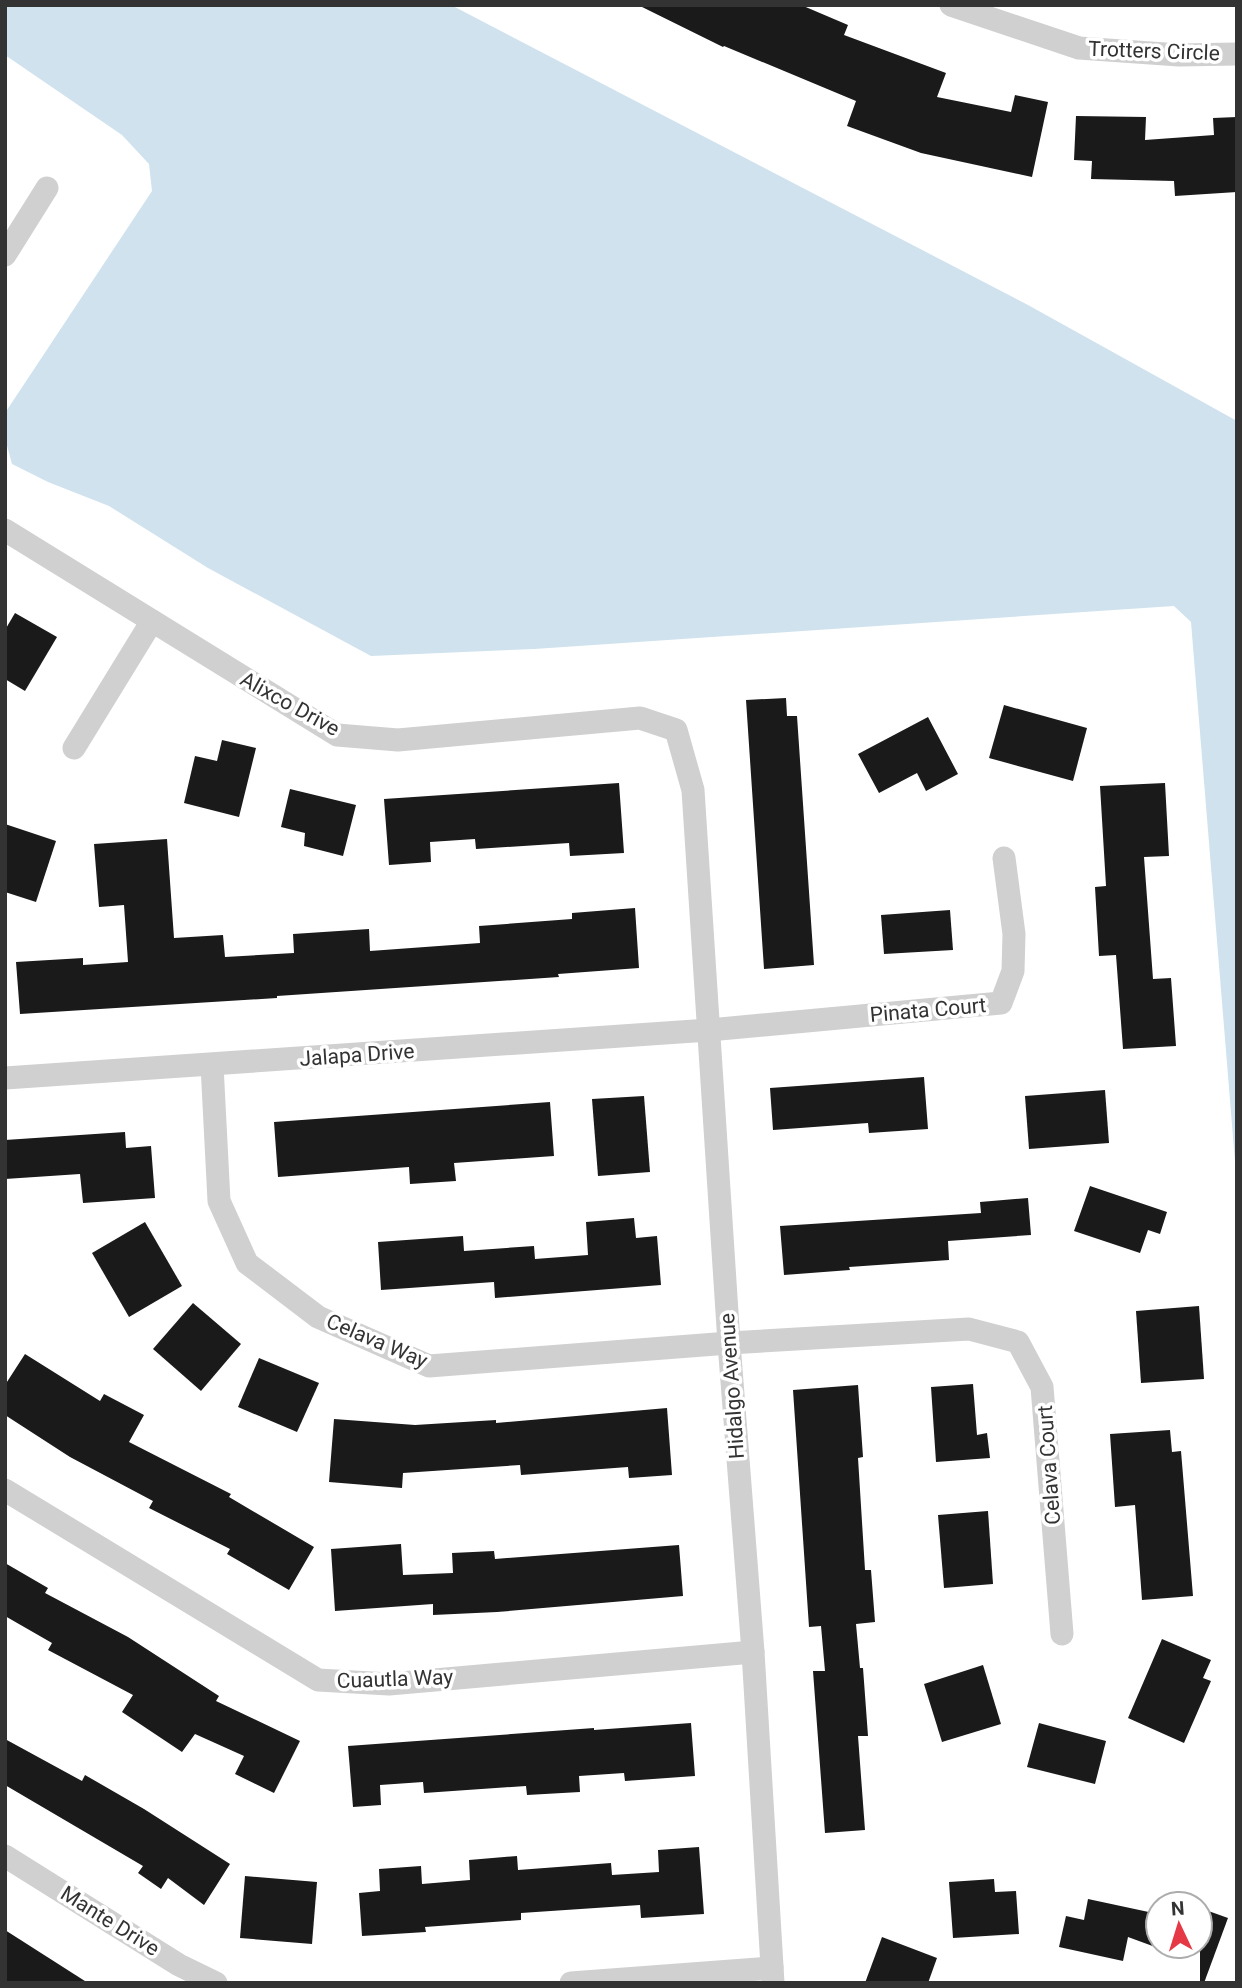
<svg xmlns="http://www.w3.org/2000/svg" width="1242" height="1988" font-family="Roboto,sans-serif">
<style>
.water{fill:#cfe2ee}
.building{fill:#1a1a1a}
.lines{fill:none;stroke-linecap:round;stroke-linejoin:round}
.street{stroke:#d0d0d0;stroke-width:23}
.labels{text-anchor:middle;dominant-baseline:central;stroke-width:7;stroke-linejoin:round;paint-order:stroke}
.street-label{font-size:21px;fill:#333;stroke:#fff}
</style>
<rect width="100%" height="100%" fill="#fff"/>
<path class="water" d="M5 5H451L1028 305 1237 421V1186L1191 622 1174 606 534 649 371 656 208 568 109 506 48 482 12 464 6 442 5 413 152 191 149 164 122 135 5 55Z"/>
<g class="building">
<path d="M638 5H801L848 25 844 35 946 73 937 97 1011 112 1015 95 1048 102 1032 177 921 153 847 126 856 101 724 46 723 47Z"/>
<path d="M1076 116 1146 117 1145 140 1214 135 1213 118 1237 117V192L1175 196 1174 181 1091 179 1092 161 1074 160Z"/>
<path d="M15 613 57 637 25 691 5 679V630Z"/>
<path d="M786 698 787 716H797L814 965 764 969 746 700Z"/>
<path d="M1004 705 1087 728 1073 781 989 758Z"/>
<path d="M928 717 958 774 926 791 917 773 879 793 858 754Z"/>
<path d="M222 740 256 748 239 817 184 803 195 756 217 761Z"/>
<path d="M619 783 624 853 570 856 569 843 476 849 475 839 430 842 431 862 389 865 384 799Z"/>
<path d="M1165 783 1169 856 1144 857 1153 979 1171 978 1176 1046 1123 1049 1116 955 1099 956 1095 887 1106 886 1100 786Z"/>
<path d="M290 789 356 805 343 856 304 846 305 833 281 827Z"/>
<path d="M5 824 56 841 36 902 5 892Z"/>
<path d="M167 839 174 938 223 935 225 957 294 953 293 934 369 929 370 951 480 943 479 926 572 919V913L635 908 639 968 558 974 559 977 277 996V998L20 1014 16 962 83 958V965L128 962 124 905 99 907 94 844Z"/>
<path d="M950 910 953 950 884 954 881 915Z"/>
<path d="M924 1077 928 1129 869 1133 868 1123 773 1130 770 1088Z"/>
<path d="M1105 1090 1109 1143 1029 1149 1025 1096Z"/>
<path d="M644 1096 650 1172 598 1176 592 1099Z"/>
<path d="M550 1102 554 1156 454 1163 456 1181 410 1184 409 1167 278 1177 274 1122Z"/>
<path d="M125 1132 126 1148 151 1146 155 1198 83 1203 80 1174 5 1179V1140Z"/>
<path d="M1090 1186 1167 1212 1160 1234 1148 1230 1140 1253 1074 1231Z"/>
<path d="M1028 1198 1031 1235 948 1241 949 1260 849 1267 850 1270 784 1275 780 1226 981 1213 980 1202Z"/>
<path d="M634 1218 636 1238 657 1236 661 1285 495 1298 494 1282 381 1290 378 1242 463 1236 464 1251 534 1246 535 1259 588 1255 586 1222Z"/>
<path d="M145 1222 182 1286 129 1317 92 1253Z"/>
<path d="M193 1303 241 1344 201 1391 153 1349Z"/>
<path d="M1199 1306 1204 1379 1141 1383 1136 1311Z"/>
<path d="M25 1354 100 1401 104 1394 144 1415 129 1442 231 1494 229 1497 314 1547 289 1590 227 1554 230 1549 149 1508 153 1501 70 1457 5 1415V1385Z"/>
<path d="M259 1358 319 1383 297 1432 238 1407Z"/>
<path d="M973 1384 977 1435 987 1433 990 1458 936 1462 931 1387Z"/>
<path d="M858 1385 863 1457 858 1458 865 1570H871L875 1622 856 1624 860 1668H863L868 1736H858L865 1830 825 1833 813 1671H825L821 1626 809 1627 793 1390Z"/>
<path d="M667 1408 672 1475 629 1478 628 1467 521 1475 520 1465 403 1473 402 1488 329 1482 334 1419 415 1425 496 1420V1423Z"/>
<path d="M1170 1430 1172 1452 1181 1451 1193 1596 1142 1600 1135 1505 1115 1507 1110 1434Z"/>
<path d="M988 1511 993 1584 944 1588 938 1515Z"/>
<path d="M401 1544 403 1575 453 1573 452 1553 494 1551 495 1559 679 1545 683 1596 497 1612 433 1615V1604L335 1611 331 1549Z"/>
<path d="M5 1563 48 1588 45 1593 128 1637 219 1696 216 1701 300 1741 274 1793 235 1774 244 1756 195 1734 182 1752 122 1712 133 1695 48 1650 52 1643 5 1616Z"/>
<path d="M1162 1639 1211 1660 1203 1678 1211 1681 1184 1743 1128 1718Z"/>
<path d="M983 1665 1001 1724 942 1742 924 1684Z"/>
<path d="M691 1723 695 1776 625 1781 624 1773 579 1776 580 1792 527 1795 526 1786 424 1793 423 1782 380 1785 381 1805 353 1807 348 1746 594 1728V1730Z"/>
<path d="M1039 1723 1106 1741 1095 1784 1027 1767Z"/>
<path d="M5 1739 82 1781 85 1775 144 1809 230 1864 204 1905 168 1878 161 1889 138 1873 143 1866 5 1785Z"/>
<path d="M699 1847 704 1914 641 1918 640 1905 521 1913V1920L425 1927 426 1932 362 1936 359 1893 380 1891 379 1869 421 1866 422 1884 470 1880 469 1860 517 1856 518 1870 611 1863 612 1875 659 1872 658 1850Z"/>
<path d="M245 1876 317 1882 312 1944 240 1938Z"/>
<path d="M994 1879 995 1892 1016 1891 1019 1934 953 1938 949 1882Z"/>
<path d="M1088 1899 1158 1914V1948L1128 1937 1123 1961 1059 1947 1066 1916 1084 1920Z"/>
<path d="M1200 1908 1228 1918 1204 1983H1200Z"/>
<path d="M5 1930 88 1983H5Z"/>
<path d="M882 1937 937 1958 928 1983H865Z"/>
</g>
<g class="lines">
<g class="street">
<path d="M951 5 1079 48 1179 55 1237 54"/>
<path d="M5 255 47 188"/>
<path d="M5 530 337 735 398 740 640 718 676 730 693 790 729 1343 753 1652 773 1983"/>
<path d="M74 748 152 621"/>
<path d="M212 1065 219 1201 247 1263 318 1317 429 1366 729 1343 969 1329 1018 1342 1042 1387 1062 1634"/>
<path d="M5 1078 709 1030 1001 1003 1013 971 1014 934 1004 858"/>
<path d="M5 1490 318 1680 389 1684 753 1652"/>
<path d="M5 1856 179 1965 216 1983"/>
<path d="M571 1983 772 1968"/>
</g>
</g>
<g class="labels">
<g class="street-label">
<text transform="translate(1154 51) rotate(2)">Trotters Circle</text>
<text transform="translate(290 704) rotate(29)">Alixco Drive</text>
<text transform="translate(928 1010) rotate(-5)">Pinata Court</text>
<text transform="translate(357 1055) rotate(-4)">Jalapa Drive</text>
<text transform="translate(377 1341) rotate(23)">Celava Way</text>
<text transform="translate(732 1386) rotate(-94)">Hidalgo Avenue</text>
<text transform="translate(1049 1465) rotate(-94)">Celava Court</text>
<text transform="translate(395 1679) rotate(-2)">Cuautla Way</text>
<text transform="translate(110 1921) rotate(32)">Mante Drive</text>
</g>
</g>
<rect width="1242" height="1988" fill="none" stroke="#333333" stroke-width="14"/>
<g transform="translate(1179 1925) rotate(356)"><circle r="33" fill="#ffffff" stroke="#adadad" stroke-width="2"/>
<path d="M0-5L12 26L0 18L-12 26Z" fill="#e63946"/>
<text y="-10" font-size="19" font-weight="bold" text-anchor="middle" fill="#333333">N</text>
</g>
</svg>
